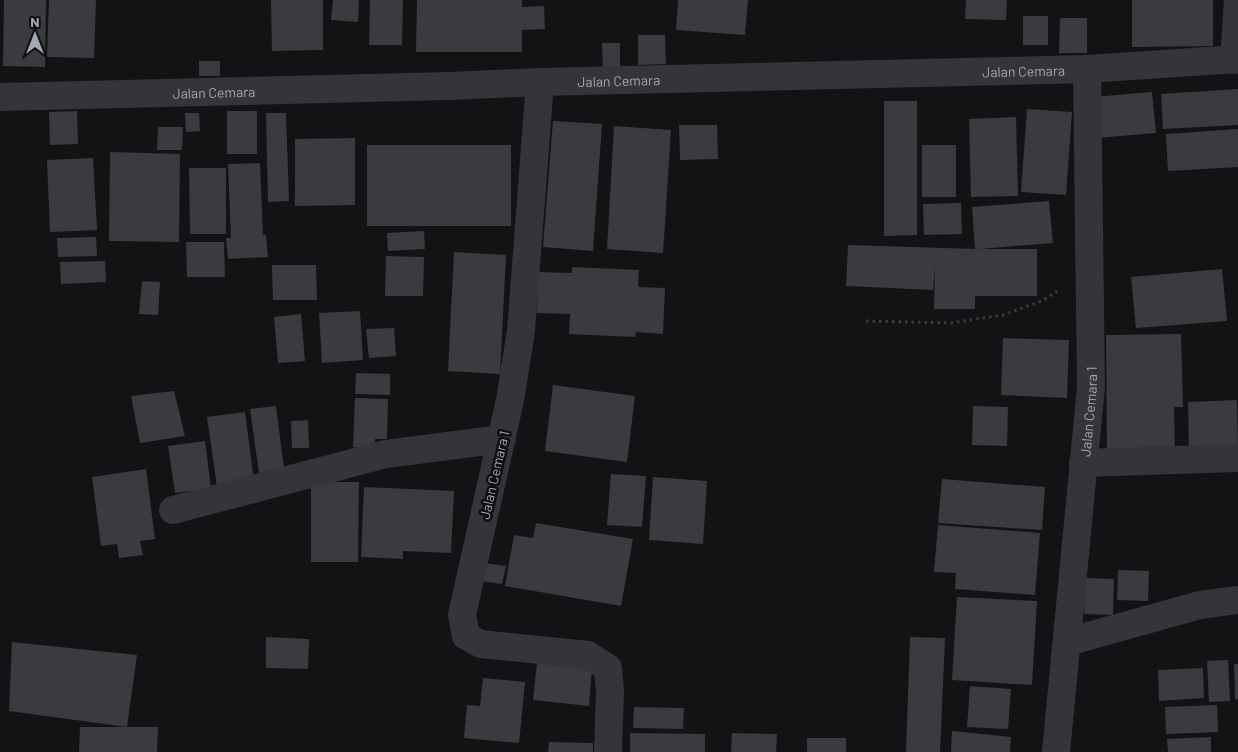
<svg xmlns="http://www.w3.org/2000/svg" width="1238" height="752" font-family="Barlow,sans-serif">
<style>
.building{fill:#3a3b3f}
.lines{fill:none;stroke-linecap:round;stroke-linejoin:round}
.path{stroke:#3a3b41;stroke-width:3;stroke-dasharray:2.5 4;stroke-linecap:butt}
.minor{stroke:#34343a;stroke-width:28}
.labels{text-anchor:middle;dominant-baseline:central;stroke-width:5;stroke-linejoin:round;paint-order:stroke}
.street-label{font-size:14px;fill:#a4a7b5;stroke:#0e0e10}
</style>
<rect width="100%" height="100%" fill="#131315"/>
<g class="building">
<path d="M4 0H46L45 67 3 66Z"/>
<path d="M49 0H96L94 58 47 57Z"/>
<path d="M271 0H323V50L272 51Z"/>
<path d="M333 0H359L358 22 331 20Z"/>
<path d="M370 0H403L402 45H369Z"/>
<path d="M417 0H522V7L544 6 545 29 522 30V52H416Z"/>
<path d="M678 0H748L745 35 676 30Z"/>
<path d="M966 0H1007L1006 20 965 19Z"/>
<path d="M1132 0H1213V46L1132 47Z"/>
<rect x="1023" y="16" width="25" height="29"/>
<path d="M1060 18H1087V53H1059Z"/>
<path d="M638 35H665L666 64 638 65Z"/>
<path d="M602 43H620V71L603 72Z"/>
<rect x="199" y="61" width="21" height="15"/>
<path d="M1238 89V125L1163 129 1161 94Z"/>
<path d="M1152 92 1156 133 1096 138 1093 97Z"/>
<path d="M884 101H917V235L884 236Z"/>
<path d="M1027 109 1072 112 1066 195 1021 192Z"/>
<path d="M77 111 78 144 50 145 49 112Z"/>
<rect x="227" y="111" width="30" height="43"/>
<path d="M185 113H199L200 131 186 132Z"/>
<path d="M266 113H286L289 201 268 202Z"/>
<path d="M1016 117 1018 196 971 197 969 119Z"/>
<path d="M553 121 602 124 593 251 543 247Z"/>
<path d="M679 125H717L718 159 680 160Z"/>
<path d="M614 126 671 130 663 253 607 249Z"/>
<path d="M158 127H183L182 150H157Z"/>
<path d="M1238 129V167L1168 171 1166 134Z"/>
<path d="M355 138V205L295 206V139Z"/>
<rect x="367" y="145" width="144" height="81"/>
<rect x="922" y="145" width="34" height="52"/>
<path d="M110 152 180 154 179 242 109 241Z"/>
<path d="M93 158 97 230 50 232 47 160Z"/>
<path d="M260 163 263 235H266L268 257 228 259 226 238H231L228 164Z"/>
<path d="M189 168H226V234H190Z"/>
<path d="M1049 201 1053 243 979 249H1037V296H975V309H934L935 266 933 290 846 286 848 245 975 249 972 207Z"/>
<path d="M961 203 962 234 924 235 923 204Z"/>
<path d="M424 231 425 249 388 251 387 233Z"/>
<path d="M96 237 97 256 58 257 57 238Z"/>
<path d="M186 242H224L225 277H187Z"/>
<path d="M454 252 506 255 500 374 448 371Z"/>
<path d="M386 256 424 257 423 296H385Z"/>
<path d="M105 261 106 282 61 284 60 262Z"/>
<path d="M272 265H316L317 300H273Z"/>
<path d="M572 267 639 270 638 287 665 288 663 334 636 332 635 337 569 334 570 314 537 313 538 272 572 273Z"/>
<path d="M1222 269 1227 321 1136 328 1131 277Z"/>
<path d="M142 281 160 282 158 315 139 314Z"/>
<path d="M360 311 363 360 322 363 319 313Z"/>
<path d="M301 314 305 361 278 363 274 317Z"/>
<path d="M394 328 396 356 369 358 366 329Z"/>
<path d="M1181 334 1183 407H1174L1175 456 1107 458 1106 335Z"/>
<path d="M1003 338 1069 340 1067 398 1001 395Z"/>
<path d="M356 373 390 374V395L355 394Z"/>
<path d="M553 385 635 396 627 462 545 451Z"/>
<path d="M174 391 185 436 140 443 131 396Z"/>
<path d="M355 398 388 399 387 439H375V448L353 447Z"/>
<path d="M1237 400 1238 452 1189 453 1188 402Z"/>
<path d="M276 406 284 469 259 473 250 409Z"/>
<path d="M973 406 1008 407 1007 446 972 445Z"/>
<path d="M245 412 254 481 217 487 207 417Z"/>
<path d="M308 420 309 448H292L291 421Z"/>
<path d="M205 441 211 488 175 493 168 446Z"/>
<path d="M146 469 155 539 140 541 143 555 119 558 117 544 101 546 92 477Z"/>
<path d="M611 474 646 476 642 527 607 525Z"/>
<path d="M653 477 707 481 703 544 649 540Z"/>
<path d="M942 479 1045 487 1042 530 938 523Z"/>
<path d="M311 482H359L358 562H311Z"/>
<path d="M364 487 454 491 451 553 403 551V559L361 557Z"/>
<path d="M536 523 633 539 621 606 505 586 514 535 533 538Z"/>
<path d="M938 525 1040 533 1035 595 955 589 956 573 934 572Z"/>
<path d="M484 563 506 566 502 584 481 581Z"/>
<path d="M1118 570 1149 571 1148 601 1117 600Z"/>
<path d="M1085 578 1114 579 1113 615 1084 614Z"/>
<path d="M957 597 1037 601 1032 685 952 680Z"/>
<path d="M266 637 309 639 308 669 266 668Z"/>
<path d="M910 637 945 638 940 752H906Z"/>
<path d="M12 642 137 655 127 727H158L157 752H79L80 727H127L9 711Z"/>
<path d="M1228 660 1230 701 1209 702 1207 661Z"/>
<path d="M537 662 592 668 589 706 533 700Z"/>
<path d="M1234 664H1238V699H1235Z"/>
<path d="M1203 668 1204 698 1159 701 1158 670Z"/>
<path d="M483 678 525 682 519 743 464 738 467 705 480 706Z"/>
<path d="M970 686 1011 689 1008 729 967 727Z"/>
<path d="M1217 705 1218 732 1166 734 1165 707Z"/>
<path d="M634 707 684 708 683 729 633 728Z"/>
<path d="M952 731 1011 737 1010 752H951Z"/>
<path d="M630 733 705 734V752H630Z"/>
<path d="M732 733 777 734 776 752H731Z"/>
<path d="M1211 737V752H1168L1167 739Z"/>
<rect x="807" y="738" width="39" height="14"/>
<path d="M549 742 593 743V752H548Z"/>
</g>
<g class="lines">
<path class="path" d="M866 321 951 323 1003 315 1042 301 1059 290"/>
<g class="minor">
<path d="M1234 60 1238 0"/>
<path d="M540 82 521 331 510 400 462 615 466 636 481 644 588 655 608 668 610 692 608 752"/>
<path id="s1" d="M0 97 449 86 540 82 1087 69 1238 59"/>
<path d="M1083 463 1238 458"/>
<path d="M173 510 386 454 502 439"/>
<path d="M1067 642 1200 605 1238 600"/>
<path id="s2" d="M1056 752 1091 387 1087 69"/>
</g>
</g>
<g class="labels">
<g class="street-label">
<text stroke="none"><textPath href="#s1" startOffset="1024">Jalan Cemara</textPath></text>
<text stroke="none"><textPath href="#s1" startOffset="619">Jalan Cemara</textPath></text>
<text stroke="none"><textPath href="#s1" startOffset="214">Jalan Cemara</textPath></text>
<text stroke="none"><textPath href="#s2" startOffset="342">Jalan Cemara 1</textPath></text>
<text transform="translate(494 475) rotate(-77)">Jalan Cemara 1</text>
</g>
</g>
<g transform="translate(35 35)" stroke="#0e0e10" stroke-width="4" paint-order="stroke">
<path d="M0-4L9 19L0 12L-9 19Z" fill="#a4a7b5"/>
<text y="-8" font-size="14" font-weight="bold" text-anchor="middle" fill="#a4a7b5">N</text>
</g>
</svg>
